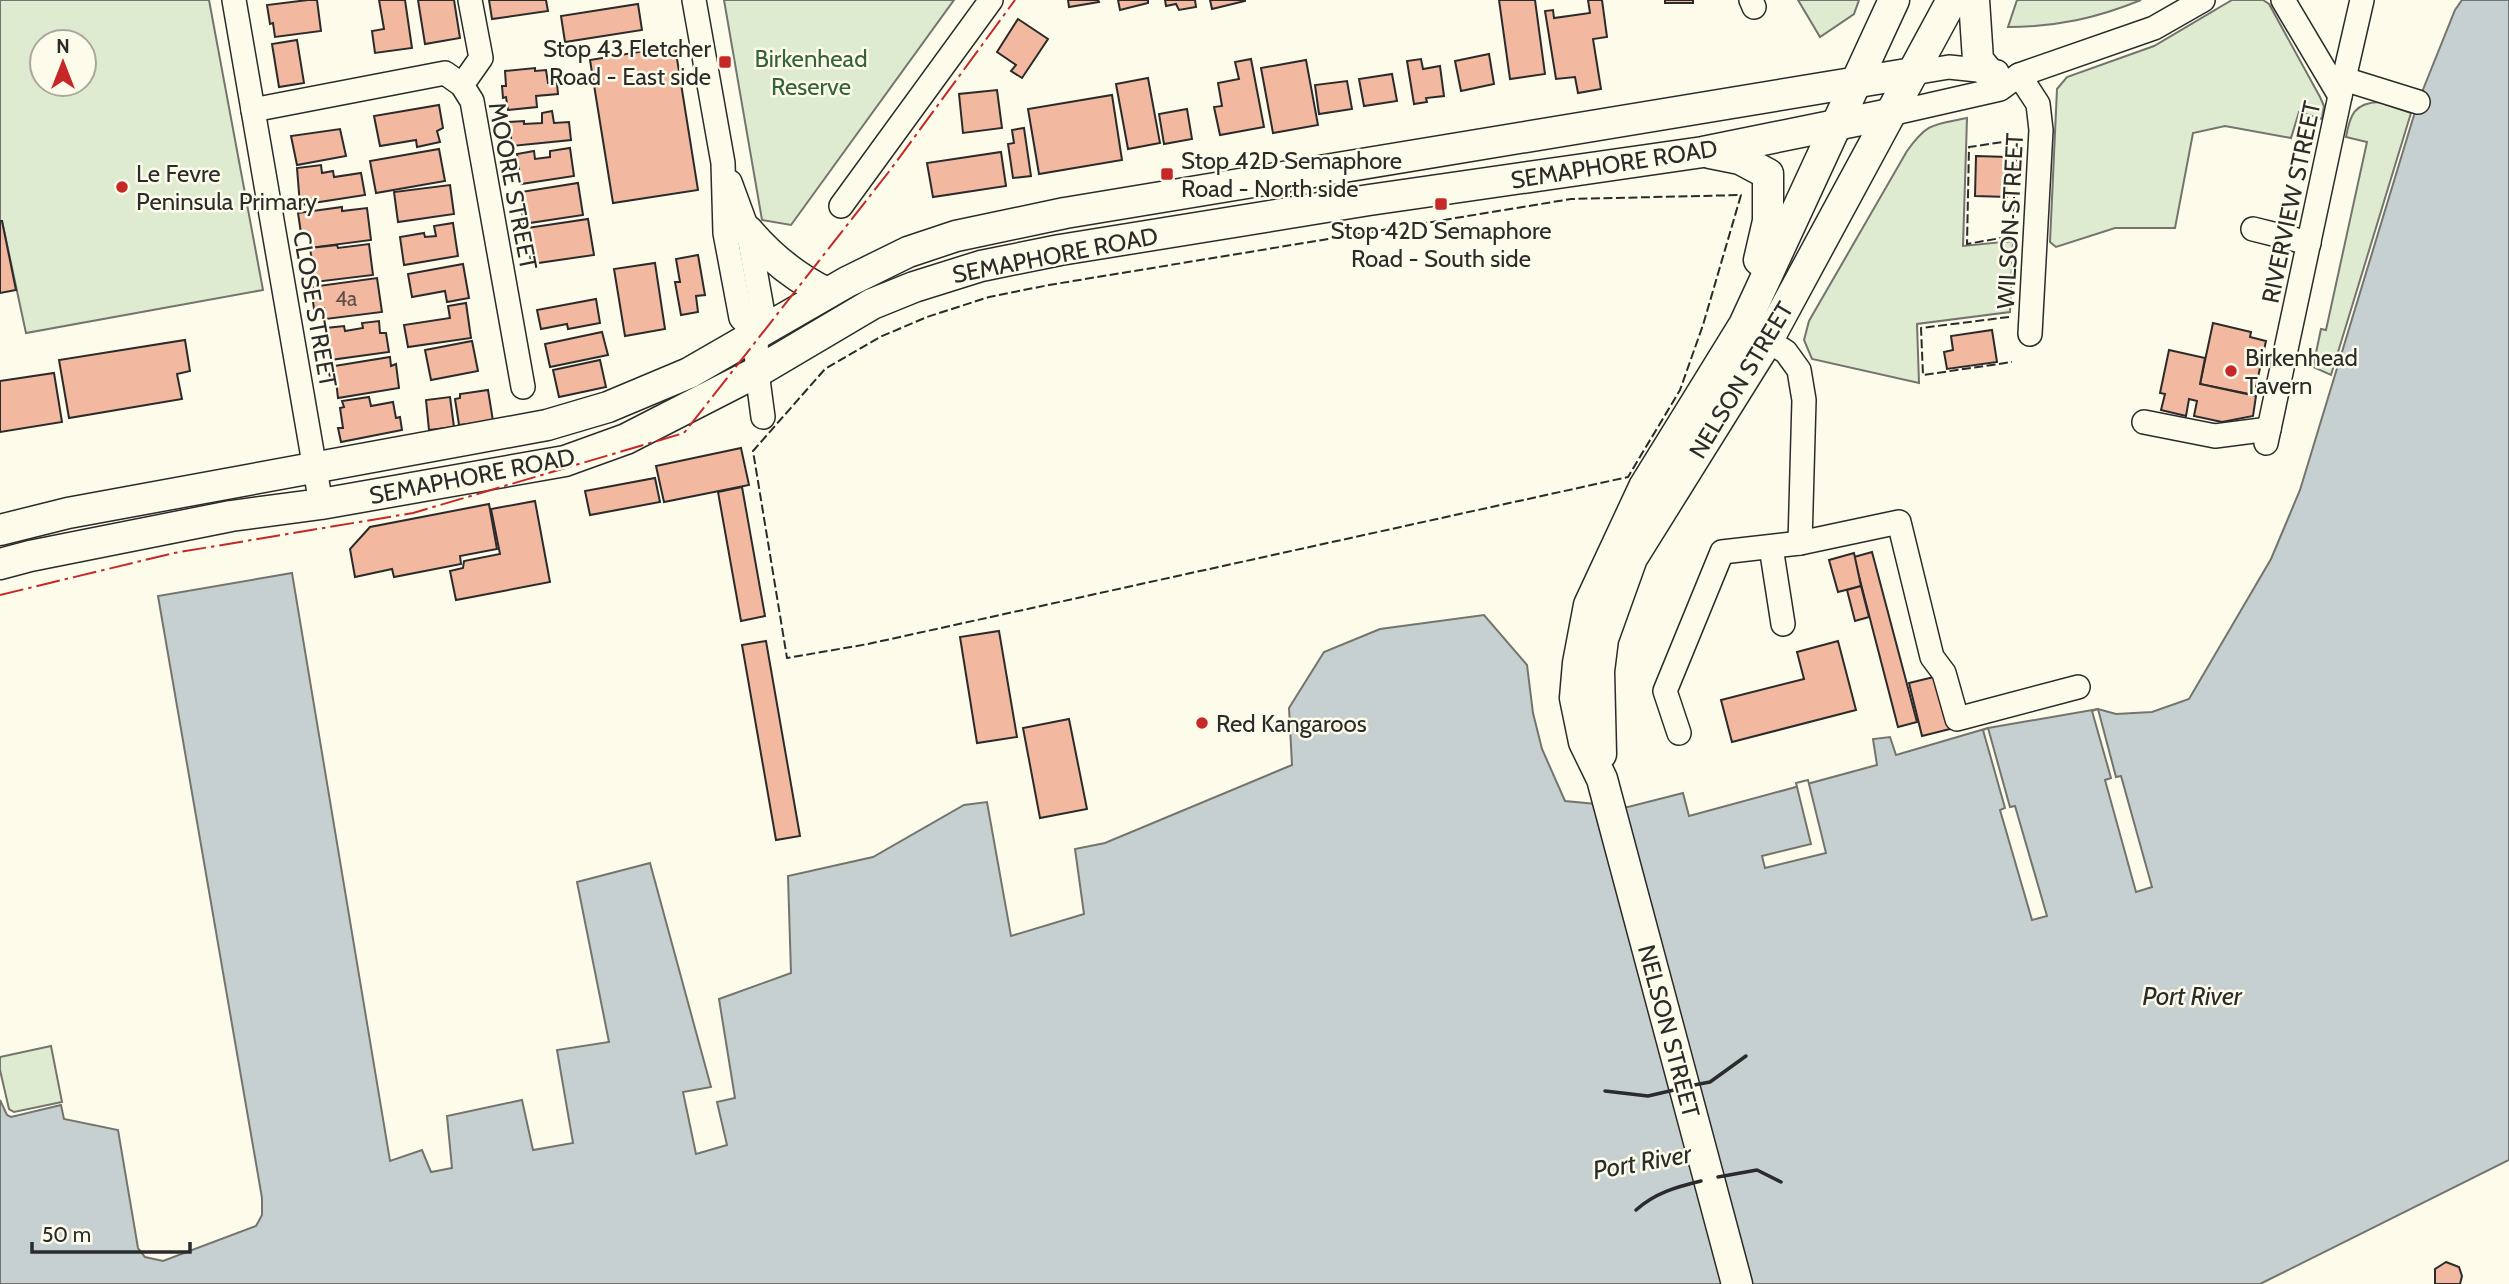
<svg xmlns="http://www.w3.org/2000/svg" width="2509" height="1284" font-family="Cabin,sans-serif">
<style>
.green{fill:#deebd1;stroke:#74746e;stroke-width:2;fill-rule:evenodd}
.water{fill:#c7d0d0;stroke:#74746e;stroke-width:2}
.pier{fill:#fdfbea;stroke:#74746e;stroke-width:2}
.building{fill:#f2b8a0;stroke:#2b2b2b;stroke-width:2}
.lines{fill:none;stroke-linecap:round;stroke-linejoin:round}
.minor-casing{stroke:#2b2b2b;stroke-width:26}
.major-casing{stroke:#2b2b2b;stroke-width:33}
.minor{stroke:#fdfbea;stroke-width:23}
.major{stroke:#fdfbea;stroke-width:30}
.fence{stroke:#2b2b2b;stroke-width:2;stroke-dasharray:9 3.5;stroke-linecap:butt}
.wall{stroke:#2b2b2b;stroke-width:3.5}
.power{stroke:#c62828;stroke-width:2;stroke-dasharray:24 5 3.5 5;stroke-linecap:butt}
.poi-dot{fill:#c62828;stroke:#fdfbea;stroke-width:2.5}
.labels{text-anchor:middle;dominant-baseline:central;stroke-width:5;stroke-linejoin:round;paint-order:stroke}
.number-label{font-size:21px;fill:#5d4e48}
.poi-label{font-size:24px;fill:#2b2b2b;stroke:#fdfbea;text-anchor:start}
.park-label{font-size:24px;fill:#34623c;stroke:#fdfbea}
.street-label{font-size:24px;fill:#2b2b2b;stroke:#fdfbea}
.water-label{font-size:26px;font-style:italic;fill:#2b2b2b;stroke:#fdfbea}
</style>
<rect width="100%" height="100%" fill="#fdfbea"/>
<g class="green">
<path d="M0 0H209L263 290 26 333 2 221H0ZM42 42H84V84H42Z"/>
<path d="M724 0H954L791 225 762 220Z"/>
<path d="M1798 0H1859L1854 14 1820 37Z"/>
<path d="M2017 0H2141C2097 18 2056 27 2008 27Z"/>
<path d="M2232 0H2263L2269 4 2320 97 2324 106 2322 119 2299 112 2291 138 2225 126 2193 133 2175 228H2115L2056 247 2050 242 2057 89 2067 77 2154 46Z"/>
<path d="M2379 102 2411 113 2331 375 2313 367 2321 329 2326 330 2367 142 2346 137C2350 115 2354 103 2379 102Z"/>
<path d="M1967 118 1963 246 2013 241 2010 312 1917 324 1919 383 1812 359 1804 340 1809 321 1907 151C1928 122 1933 125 1967 118Z"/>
<path d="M51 1046 62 1102 14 1112 9 1109 0 1070V1057Z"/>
</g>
<path class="water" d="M2462 0H2509V1160L2260 1284H0V1100L7 1115 11 1117 61 1105 64 1119 118 1130 138 1248 145 1257 163 1261 256 1226 262 1215V1198L158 596 292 573 390 1161 422 1150 431 1172 452 1168 447 1116 522 1100 533 1150 573 1143 557 1050 609 1042 577 882 650 863 711 1087 683 1092 696 1154 727 1145 717 1102 735 1098 719 999 791 973 788 876 873 857 964 805 987 802 1011 936 1084 914 1075 849 1105 843 1292 765 1289 708 1324 652 1380 629 1484 615 1527 665 1533 713 1542 749 1565 801 1628 807 1683 793 1689 816 1877 765 1873 739 1890 737 1896 755 1988 728 2098 709 2116 714 2152 712 2189 699 2271 559 2300 490 2418 102 2455 10Z"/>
<g class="pier">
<path d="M2098 709 2116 777 2121 776 2152 887 2136 892 2105 780 2111 778 2092 711Z"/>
<path d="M1988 728 2010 807 2015 806 2047 916 2032 920 2000 810 2005 808 1983 730Z"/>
<path d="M1808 780 1826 853 1765 868 1762 856 1811 844 1796 783Z"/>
</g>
<g class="building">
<path d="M308 0H317L321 31 275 37 273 23 270 24 267 5Z"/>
<path d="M379 0H405L412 48 375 53 372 31 384 29Z"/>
<path d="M418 0H454L460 38 425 44Z"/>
<path d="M489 0H546L548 11 492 19Z"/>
<path d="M1068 0H1098L1099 2 1069 7Z"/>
<path d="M1118 0H1148V3L1120 10Z"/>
<path d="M1165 0H1195L1196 7 1179 10 1176 4 1166 6Z"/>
<path d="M1210 0H1245V1L1212 9Z"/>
<path d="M1499 0H1535L1545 74 1510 79Z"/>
<path d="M1588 0H1602L1607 37 1593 39 1601 89 1578 93 1575 77 1556 79 1545 11 1553 10 1554 18 1590 13Z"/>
<rect x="1665" y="0" width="28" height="3"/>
<path d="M638 4 642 30 565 42 561 16Z"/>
<path d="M1018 19 1048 39 1022 78 1011 71 1016 65 997 52Z"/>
<path d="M297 40 304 83 279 87 272 44Z"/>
<path d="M675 46 698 190 613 203 590 60Z"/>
<path d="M1489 54 1494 84 1461 91 1455 61Z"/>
<path d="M1251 59 1264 127 1220 135 1214 107 1222 106 1218 83 1239 79 1235 62Z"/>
<path d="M1421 59 1423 69 1440 66 1444 96 1426 98 1427 102 1414 104 1407 61Z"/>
<path d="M1306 60 1318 125 1273 133 1261 68Z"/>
<path d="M535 68V71L546 70 548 83H557L558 94 536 96 537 107 508 110 506 97 503 98 502 86H506L505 71Z"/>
<path d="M1392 74 1397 101 1364 106 1359 79Z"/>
<path d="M1148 78 1160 143 1128 149 1116 84Z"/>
<path d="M1347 81 1352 109 1319 114 1315 85Z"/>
<path d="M997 90 1002 128 963 133 959 94Z"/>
<path d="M1112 95 1122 160 1039 174 1028 109Z"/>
<path d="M439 105 443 128 437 131 440 142 417 147 416 140 380 146 374 116Z"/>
<path d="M1187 109 1192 139 1164 144 1159 114Z"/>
<path d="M552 111 554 123 569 122 571 140 512 146 509 122 524 121V124L542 123V113Z"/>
<path d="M1024 128 1031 176 1013 178 1008 144 1014 143 1012 130Z"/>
<path d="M340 129 346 156 297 165 291 136Z"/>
<path d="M570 148 574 176 521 184 517 154 534 151 535 159 550 157V151Z"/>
<path d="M439 149 445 181 376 193 370 161Z"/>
<path d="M1001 152 1006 186 933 197 927 163Z"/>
<path d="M1976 156 2007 157V197L1975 196Z"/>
<path d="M321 165 322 173 333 171 334 177 361 173 365 195 300 205 297 168Z"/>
<path d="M578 183 583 215 523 224 521 192Z"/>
<path d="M450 185 454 214 398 222 394 192Z"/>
<path d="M342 207V211L367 208 371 240 310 248 308 232 301 233 298 213Z"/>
<path d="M588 219 594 255 531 264 530 254 526 255 525 247H529L527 228Z"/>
<path d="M0 221H2L16 290 0 293Z"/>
<path d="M453 223 458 256 404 265 400 237 424 233 425 237 436 236 434 226Z"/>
<path d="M369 244 373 275 315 282 310 248 337 245 338 248Z"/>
<path d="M698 255 705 295 696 296 698 312 681 315 675 282H680L676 259Z"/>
<path d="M655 263 665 329 625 336 614 269Z"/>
<path d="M463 264 469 298 447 302 445 291 412 297 408 274Z"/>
<path d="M377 278 382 312 326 319 324 308 314 309 311 287Z"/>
<path d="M596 299 600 323 568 329 567 324 541 329 537 310Z"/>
<path d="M466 303 471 338 408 347 404 325 450 318 448 306Z"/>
<path d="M379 321 380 333H386L389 352 330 360 326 328 344 326 345 331 363 328 362 323Z"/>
<path d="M2213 323 2251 332 2250 337 2266 341 2254 395 2200 384Z"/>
<path d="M1992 330 1997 362 1947 369 1944 352 1953 350 1951 336Z"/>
<path d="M602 332 608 355 550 367 545 344Z"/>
<path d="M185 340 190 371 177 374 182 399 69 418 59 360Z"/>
<path d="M472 341 478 371 431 380 425 350Z"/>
<path d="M2169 350 2205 358 2200 384 2256 396 2253 416 2222 422 2194 416 2197 401 2189 399 2186 416 2161 410 2165 394 2160 393Z"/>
<path d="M390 357 391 366 396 364 399 388 338 398 336 381 331 382 328 367Z"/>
<path d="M600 360 606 387 559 397 553 370Z"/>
<path d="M54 373 62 422 0 432V381Z"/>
<path d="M488 390 493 421 459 425 455 399 460 398V394Z"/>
<path d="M369 397 371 406 393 402 396 418 400 417 402 430 341 442 338 428H343L340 408 344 407 342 401Z"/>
<path d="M450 397 454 427 429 430 426 400Z"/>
<path d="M741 448 749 485 664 502 656 466Z"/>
<path d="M655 478 660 502 590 515 585 491Z"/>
<path d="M742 487 765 616 741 621 718 492Z"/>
<path d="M535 501 550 582 456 600 450 571 463 568 464 561 500 554 491 509Z"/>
<path d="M489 504 497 549 460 556 461 564 394 577 392 569 355 577 350 549 370 527Z"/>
<path d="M1872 552 1917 722 1898 727 1854 557Z"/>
<path d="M1854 553 1861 586 1838 592 1829 560Z"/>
<path d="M1861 586 1869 617 1855 621 1847 590Z"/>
<path d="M999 631 1017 737 977 743 960 637Z"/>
<path d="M766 641 800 836 776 840 742 645Z"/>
<path d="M1838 641 1856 710 1732 742 1721 700 1804 679 1797 652Z"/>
<path d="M1938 676 1950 729 1922 736 1909 683Z"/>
<path d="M1069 719 1087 809 1040 818 1023 728Z"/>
<path d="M2446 1262 2459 1267 2462 1276 2460 1284H2435V1269Z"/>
</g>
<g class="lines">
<defs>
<g id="minor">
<path d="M234 0 321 504"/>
<path d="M694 0 723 163 725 233 741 318 756 333"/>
<path d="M1751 0 1754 7"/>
<path d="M1913 73 1949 67 1997 72"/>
<path d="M2019 75 2038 104 2041 130 2030 334"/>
<path d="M2344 79 2418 102"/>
<path d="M462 85 481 58 470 0"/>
<path d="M2340 96 2362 0"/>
<path d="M253 110 445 73 462 85 472 101 523 387"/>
<path d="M1890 114 2000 89 2019 75 2154 28 2203 0"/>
<path d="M730 182 748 231 763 314 756 333 757 372 763 417"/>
<path d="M841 206 991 0"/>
<path d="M2253 229 2309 243"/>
<path d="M1755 332 1786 352 1799 370 1804 400 1800 543"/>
<path d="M2144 422 2215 436 2269 429"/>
<path d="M2266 443 2340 96 2283 0"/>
<path d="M1771 547 1783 624"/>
<path d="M1679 733 1665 691 1722 552 1800 543 1899 522 1932 657 1944 673 1957 719 2078 687"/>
</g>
<g id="major">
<path d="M1974 0 1978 60 1987 71"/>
<path d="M1710 153 1740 159 1768 174V221L1759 260"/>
<path d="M748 231C770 257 796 278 827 293"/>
<path d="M0 530 68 513 547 425 608 407 689 373 847 282 908 252 956 236 1065 213 1913 73"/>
<path d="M0 564 30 556 231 516 321 504 565 461 626 439 757 372 872 304 914 287 981 266 1060 250 1369 200 1703 152 1890 114"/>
<path d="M1601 754 1599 671 1603 639 1632 558 1768 340 1952 0"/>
<path d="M1737 1284 1602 779 1584 742 1575 698 1578 663 1589 605 1644 487 1744 325 1894 0"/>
</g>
</defs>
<use href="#minor" class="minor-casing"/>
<use href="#major" class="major-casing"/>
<use href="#minor" class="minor"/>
<use href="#major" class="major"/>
<g class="fence">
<path d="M2017 140 2012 236 1967 244 1969 147Z"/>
<path d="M1741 195 1703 325 1680 390 1628 477 868 644 787 658 753 451 825 369 880 337 927 317 989 297 1049 285 1571 199Z"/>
<path d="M2009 317 1921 328 1923 375 2012 362"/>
</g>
<g class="wall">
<path d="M1694 1085 1710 1082 1746 1056"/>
<path d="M1605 1091 1648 1096 1674 1090"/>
<path d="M1718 1177 1757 1170 1781 1182"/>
<path d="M1636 1210C1655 1193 1676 1187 1701 1181"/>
</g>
<path class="power" d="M0 595 174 553 413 513 684 433 891 169 1015 0"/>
</g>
<g class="poi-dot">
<rect x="718" y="55" width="14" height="14" rx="3.5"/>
<rect x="1160" y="167" width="14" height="14" rx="3.5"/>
<circle cx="122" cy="187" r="7"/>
<rect x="1434" y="197" width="14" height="14" rx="3.5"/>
<circle cx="2231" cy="371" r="7"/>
<circle cx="1202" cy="723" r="7"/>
</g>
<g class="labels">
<g class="number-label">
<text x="346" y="298">4a</text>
</g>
<g class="poi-label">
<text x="711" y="48" text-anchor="end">Stop 43 Fletcher<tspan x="711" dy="28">Road - East side</tspan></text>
<text x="1181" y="160">Stop 42D Semaphore<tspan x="1181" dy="28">Road - North side</tspan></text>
<text x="136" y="173">Le Fevre<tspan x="136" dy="28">Peninsula Primary</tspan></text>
<text x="1441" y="230" text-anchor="middle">Stop 42D Semaphore<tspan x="1441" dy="28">Road - South side</tspan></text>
<text x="2245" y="357">Birkenhead<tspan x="2245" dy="28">Tavern</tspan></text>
<text x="1216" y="723">Red Kangaroos</text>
</g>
<g class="park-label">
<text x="811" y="58">Birkenhead<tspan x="811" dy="28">Reserve</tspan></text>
</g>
<g class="street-label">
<text transform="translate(1614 164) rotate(-9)">SEMAPHORE ROAD</text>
<text transform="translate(513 186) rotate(79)">MOORE STREET</text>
<text transform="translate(2291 202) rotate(-78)">RIVERVIEW STREET</text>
<text transform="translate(2010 221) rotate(-87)">WILSON STREET</text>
<text transform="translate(1055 255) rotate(-11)">SEMAPHORE ROAD</text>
<text transform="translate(315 309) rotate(80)">CLOSE STREET</text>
<text transform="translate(1741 380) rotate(-59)">NELSON STREET</text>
<text transform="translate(472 476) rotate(-11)">SEMAPHORE ROAD</text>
<text transform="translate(1669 1031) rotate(75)">NELSON STREET</text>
</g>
<g class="water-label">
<text x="2192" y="996">Port River</text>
<text transform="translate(1642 1162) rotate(-10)">Port River</text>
</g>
</g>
<g transform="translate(63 63)"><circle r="33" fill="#fdfbea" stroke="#a9a89e" stroke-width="2"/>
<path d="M0-5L12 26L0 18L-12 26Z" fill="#c62828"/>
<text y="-10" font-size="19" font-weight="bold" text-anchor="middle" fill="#2b2b2b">N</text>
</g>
<path d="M32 1242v10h158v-10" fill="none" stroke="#2b2b2b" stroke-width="3.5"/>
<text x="42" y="1242" font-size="21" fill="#2b2b2b" stroke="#fdfbea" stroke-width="5" paint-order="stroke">50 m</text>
</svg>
